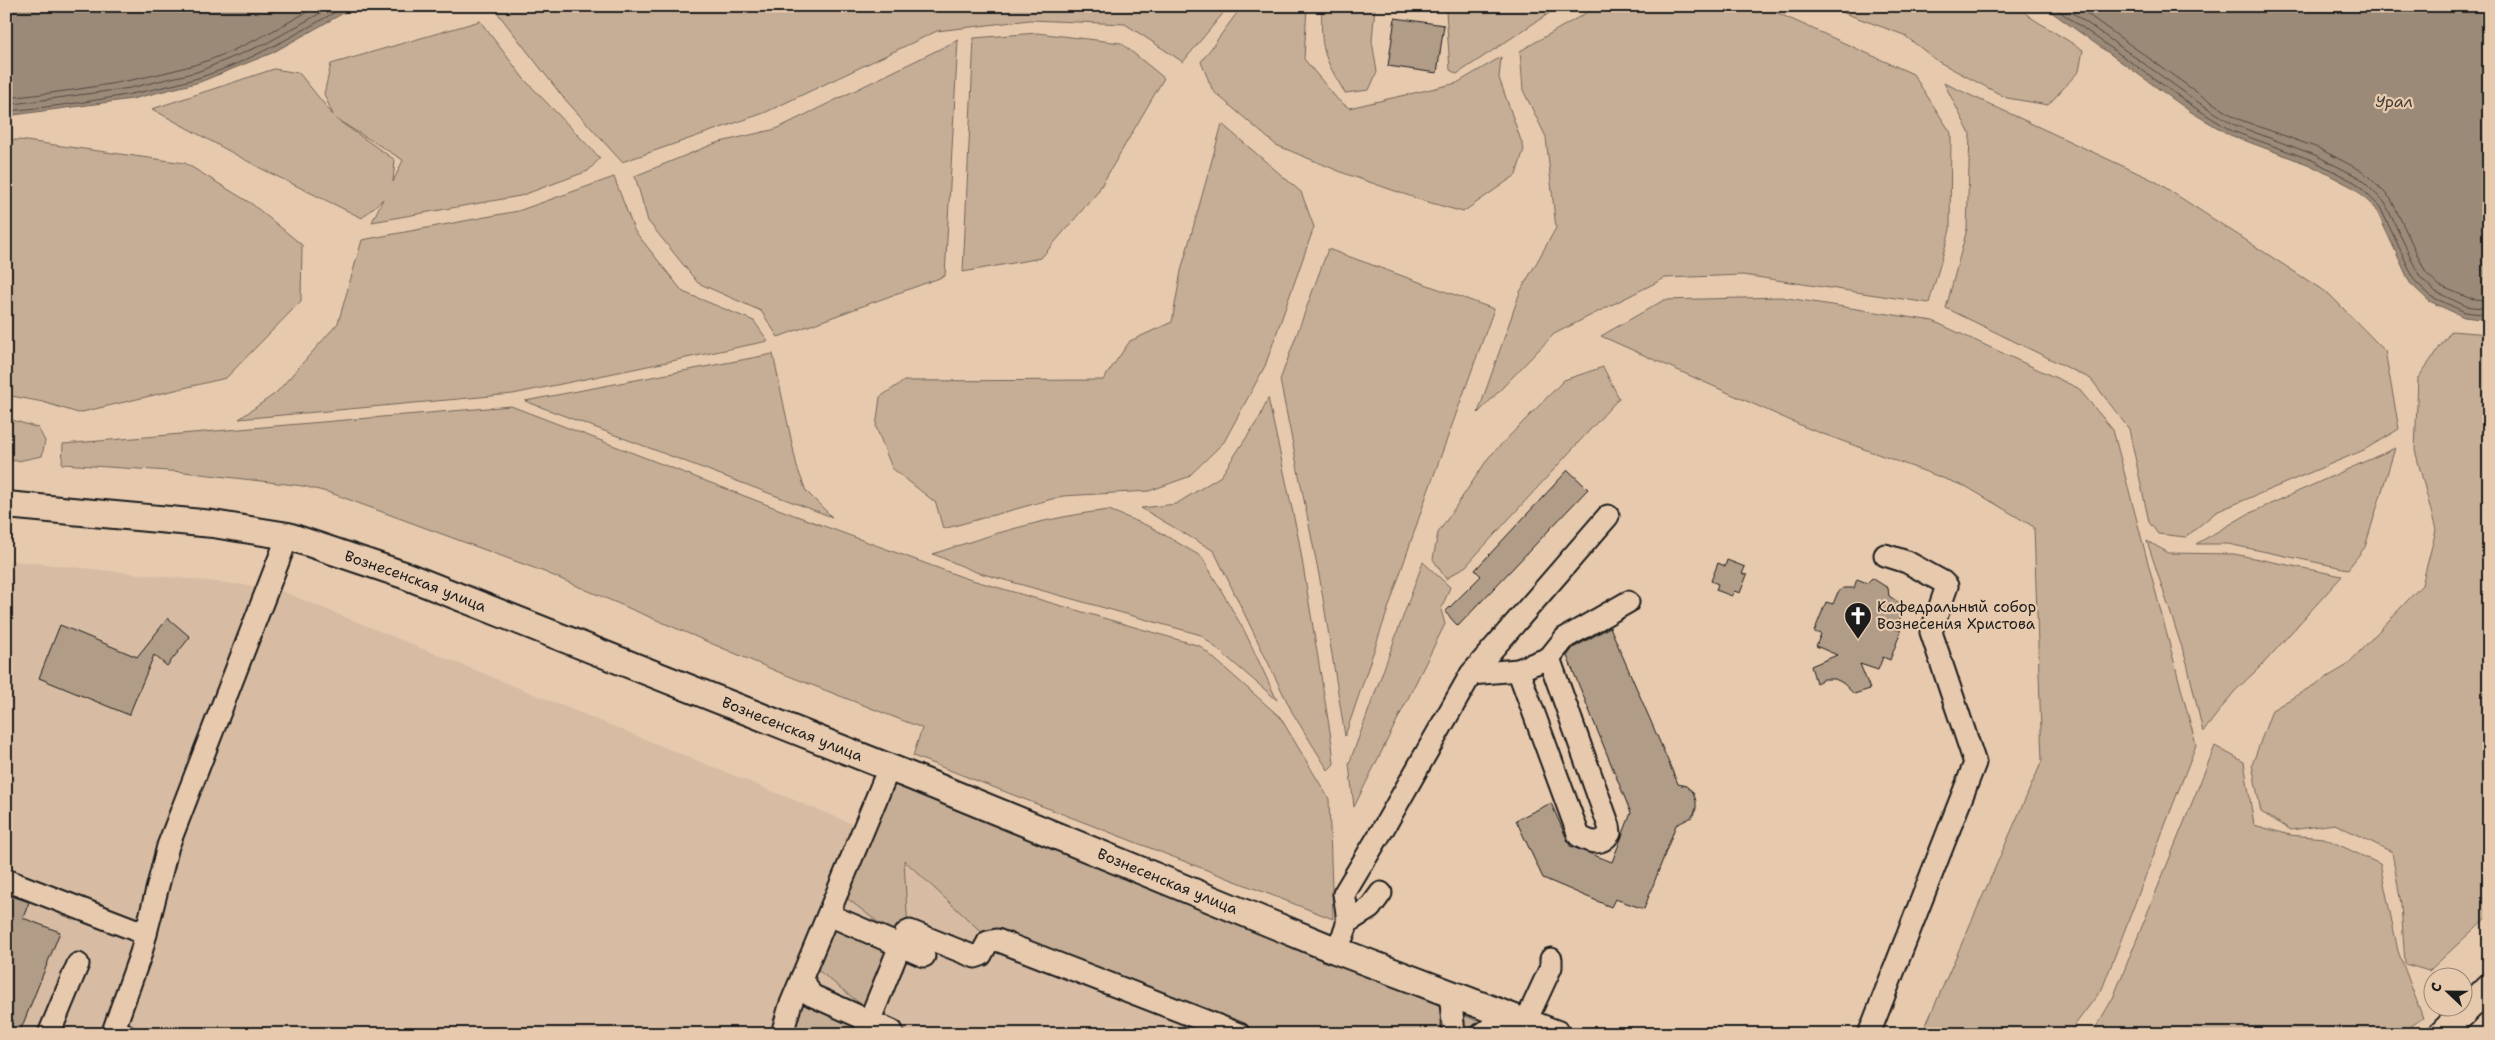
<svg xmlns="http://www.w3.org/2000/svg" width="2495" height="1040" font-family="'Shantell Sans',sans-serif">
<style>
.built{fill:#d7bca3}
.green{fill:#c6ae96;stroke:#716559;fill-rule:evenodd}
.water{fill:#9c8a78;stroke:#695e53}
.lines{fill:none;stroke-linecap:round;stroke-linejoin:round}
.shore{stroke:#4f4841;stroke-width:1}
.building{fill:#b19c88;stroke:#1c1c1c}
.minor-casing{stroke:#1c1c1c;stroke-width:25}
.major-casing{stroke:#1c1c1c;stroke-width:30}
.minor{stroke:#e7caae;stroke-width:21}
.major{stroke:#e7caae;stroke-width:26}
.tram{stroke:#1c1c1c;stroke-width:1}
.labels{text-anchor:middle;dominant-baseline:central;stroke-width:4.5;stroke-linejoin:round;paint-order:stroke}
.street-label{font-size:15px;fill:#1c1c1c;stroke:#e7caae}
.poi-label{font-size:15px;fill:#1c1c1c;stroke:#e7caae;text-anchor:start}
.water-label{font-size:16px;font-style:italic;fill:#423d38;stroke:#e7caae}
</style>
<rect width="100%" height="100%" fill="#e7caae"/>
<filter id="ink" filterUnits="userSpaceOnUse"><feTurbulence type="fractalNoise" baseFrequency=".02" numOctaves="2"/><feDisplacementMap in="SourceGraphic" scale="10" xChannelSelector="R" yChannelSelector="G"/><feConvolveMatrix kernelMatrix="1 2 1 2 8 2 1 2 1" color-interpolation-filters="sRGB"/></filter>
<g filter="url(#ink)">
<path class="built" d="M6 560 274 588 1368 1034H6Z"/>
<g class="green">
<path d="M515 6H1229L1183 62 1125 24 1030 20 937 31 764 113 622 162 562 96 496 11Z"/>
<path d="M1242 6H1307L1304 59 1338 100 1349 108 1457 83 1501 57 1499 78 1524 149 1516 175 1463 212 1421 200 1346 174 1276 145 1213 91 1201 62Z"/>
<path d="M1322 6H1375L1372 41 1377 72 1369 90 1345 93C1323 56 1320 49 1322 6Z"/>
<path d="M1449 6H1560L1457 74 1450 70 1446 11Z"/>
<path d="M1598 6H1762L1913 74 1951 133 1950 230 1929 303 1743 275 1665 278 1554 334 1478 413 1520 292 1556 228 1546 137 1523 90 1520 51Z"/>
<path d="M1825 6H2018L2030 17 2083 50 2079 71 2048 105 2007 98 1939 62 1904 35Z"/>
<path d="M480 21 524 79 600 158 588 171 520 196 372 222 383 199 362 218 262 169 152 109 274 69 299 73 333 115 324 94 331 64ZM336 119 403 160 393 182 395 160Z"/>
<path d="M1037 33 1121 43 1164 78 1097 193 1041 258 963 272 974 38Z"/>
<path d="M958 40 945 276 778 337 761 311 698 283 648 221 635 176 716 143 776 129Z"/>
<path d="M1944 83 2155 181 2330 295 2385 351 2399 429 2364 450 2216 512 2186 537 2158 534 2149 522 2129 429 2091 379 1946 308 1967 229 1970 134Z"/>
<path d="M1222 124 1301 192 1314 227 1265 366 1224 442 1188 477 1149 491 1063 496 943 529 936 503 892 468 876 427 880 397 904 381 1103 380 1130 341 1172 322 1181 271Z"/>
<path d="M6 140H19L185 163 252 204 302 245 301 301 226 378 78 413 43 402 6 395Z"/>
<path d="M614 177 634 230 683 292 754 321 768 341 513 394 239 419 276 393 338 323 362 240 518 211Z"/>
<path d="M1328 249 1494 309 1426 497 1345 736 1320 580 1280 380Z"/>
<path d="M1781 297 1933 321 2078 388 2113 430 2196 745 2102 989 2068 1034H1922L2042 761 2034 527 1967 487 1807 428 1601 336 1664 300Z"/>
<path d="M2451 331 2489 334V915L2429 971 2405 964 2401 904 2392 852 2335 824 2291 830 2261 812 2252 765 2272 710 2346 666 2422 585 2436 530 2415 450 2418 378Z"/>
<path d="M773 354 797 467 806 491 832 517 525 401Z"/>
<path d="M1603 367 1619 398 1466 566 1446 579 1433 559 1438 533 1489 457 1564 380Z"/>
<path d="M1268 398 1299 541 1332 744 1334 764 1328 770 1292 712 1214 551 1141 508 1176 504 1221 476 1260 417Z"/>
<path d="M511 406 786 512 965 578 1200 646 1280 717 1329 799 1333 919 913 756 922 728 776 671 542 571 331 493 303 486 184 472 62 464 63 444Z"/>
<path d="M6 418 38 428 45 441 42 456 18 461 6 460Z"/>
<path d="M2395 448 2365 547 2348 569 2228 544H2196L2248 514Z"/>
<path d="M1109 510 1151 527 1202 557 1245 632 1277 700 1201 635 976 572 933 554C992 534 1046 517 1109 510Z"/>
<path d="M2147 541 2169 553 2234 554 2342 576 2262 665 2234 692 2203 732 2187 663Z"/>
<path d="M1423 562 1450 587 1441 610 1445 624 1354 807 1349 764Z"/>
<path d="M2215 746 2244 762 2254 825 2290 835 2324 838 2380 864 2398 951 2423 1018 2400 1034H2092L2113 998Z"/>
<path d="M895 781 914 791 1482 1023 1483 1034H1236L991 941 904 860 908 931 902 941 848 899 845 891 881 792Z"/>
<path d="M828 926 896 954 872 1013 819 971 816 964Z"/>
<path d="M826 993 865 1034H787L802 998Z"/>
</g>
<g class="water">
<path d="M6 6H356L272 53 200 82 132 99 6 116Z"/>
<path d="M2043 6H2489V320L2464 317 2429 301 2410 283 2376 209 2354 188 2310 165 2230 135 2191 112Z"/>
</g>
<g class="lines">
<g class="shore">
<path d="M2052 6 2194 107 2232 131 2312 160 2356 183 2380 207 2415 281 2432 297 2465 312 2489 315"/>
<path d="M2063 6 2198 102 2235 125 2315 155 2360 178 2385 203 2420 277 2436 292 2466 306 2489 309"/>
<path d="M2076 6 2202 96 2238 119 2318 148 2364 172 2391 199 2426 273 2440 286 2469 298 2489 301"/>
<path d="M6 98C67 92 135 82 194 65 237 52 278 28 318 6"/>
<path d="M6 105 130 88 197 72 267 43 333 6"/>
<path d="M6 111C66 106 141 95 198 78 250 62 298 33 346 6"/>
</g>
</g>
<g class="building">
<path d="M1395 18 1444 25 1437 73 1388 66Z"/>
<path d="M1568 470 1588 489 1458 626 1445 612 1481 576 1475 570Z"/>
<path d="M1727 560 1745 567 1742 574 1747 575 1740 593 1734 591 1732 596 1716 590 1718 584 1711 581 1718 563 1725 566Z"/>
<path d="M1872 578 1888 588 1889 596 1901 604V616L1896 629 1901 631 1890 660 1883 657 1878 670 1860 664 1870 689 1854 694 1843 683 1835 679H1824L1816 683 1811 666 1837 655 1816 646 1821 634 1814 632 1826 602 1833 604 1838 592 1843 588H1854L1857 579 1867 583Z"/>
<path d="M168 618 190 637 167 666 154 655 129 715 39 678 60 625 137 657Z"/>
<path d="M1610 627 1678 784 1686 786 1693 792 1696 801V809L1692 817 1676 825 1644 909 1615 899 1611 907 1543 878 1516 820 1551 803 1570 846 1612 862 1631 813 1567 656 1573 648Z"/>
<path d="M6 894 29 902 23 918 60 932 19 1034H6Z"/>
</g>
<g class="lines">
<defs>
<g id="minor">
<path d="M1518 670 1579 836C1591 843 1601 846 1610 833L1609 826 1549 658"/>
<path d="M1471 674 1518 670 1549 658 1565 638 1628 602"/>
<path d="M6 880 146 934"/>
<path d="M829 915 924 956"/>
<path d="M1349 921 1370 908 1381 893"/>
<path d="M1335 950C1350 926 1349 921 1344 894L1383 829 1471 674 1608 516"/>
<path d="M802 977 811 995 892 1031"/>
<path d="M1450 992 1454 1034"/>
<path d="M1526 1021 1551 967V959"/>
<path d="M49 1034 78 964"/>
<path d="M124 1034 114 1029 141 953 168 846 288 536"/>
<path d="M782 1034 790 1006 889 768"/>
<path d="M864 1034 902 941 906 933 910 931 975 957 981 955 988 942 997 940 1239 1034"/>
<path d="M1482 1034 1509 1015"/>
<path d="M1869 1034 1975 763 1931 632 1947 586 1943 582 1907 562 1885 555"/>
</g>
<g id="major">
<path id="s1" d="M6 505 213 524 288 536 404 575 913 777 1335 950 1557 1034"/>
<path d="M2442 1034 2489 987"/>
</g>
</defs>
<use href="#minor" class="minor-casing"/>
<use href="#major" class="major-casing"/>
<use href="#minor" class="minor"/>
<use href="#major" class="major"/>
<path class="tram" d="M2482 1034 2489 1027"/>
</g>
</g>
<defs>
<symbol id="church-pin" viewBox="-11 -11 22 30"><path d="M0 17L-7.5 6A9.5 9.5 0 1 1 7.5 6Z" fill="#1c1c1c" stroke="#e7caae"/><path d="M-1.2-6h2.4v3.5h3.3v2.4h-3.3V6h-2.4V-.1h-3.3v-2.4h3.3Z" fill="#fff"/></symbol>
</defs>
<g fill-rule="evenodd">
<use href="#church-pin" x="1842" y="600" width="32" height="43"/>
</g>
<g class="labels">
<g class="street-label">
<text stroke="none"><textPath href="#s1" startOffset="419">Вознесенская улица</textPath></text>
<text stroke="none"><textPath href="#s1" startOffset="824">Вознесенская улица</textPath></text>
<text stroke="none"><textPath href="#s1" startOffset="1229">Вознесенская улица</textPath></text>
</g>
<g class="poi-label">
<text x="1877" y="607">Кафедральный собор<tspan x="1877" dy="17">Вознесения Христова</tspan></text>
</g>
<g class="water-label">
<text x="2394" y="101">Урал</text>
</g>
</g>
<rect width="2495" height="1040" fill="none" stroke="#e7caae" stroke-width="25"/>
<rect x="12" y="12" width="2470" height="1015" fill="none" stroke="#1c1c1c" stroke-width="2" filter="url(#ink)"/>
<g transform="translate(2448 992) rotate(292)"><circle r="24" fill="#e7caae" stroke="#968474"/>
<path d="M0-4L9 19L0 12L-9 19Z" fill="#1c1c1c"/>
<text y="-8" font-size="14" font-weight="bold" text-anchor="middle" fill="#1c1c1c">С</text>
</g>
</svg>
